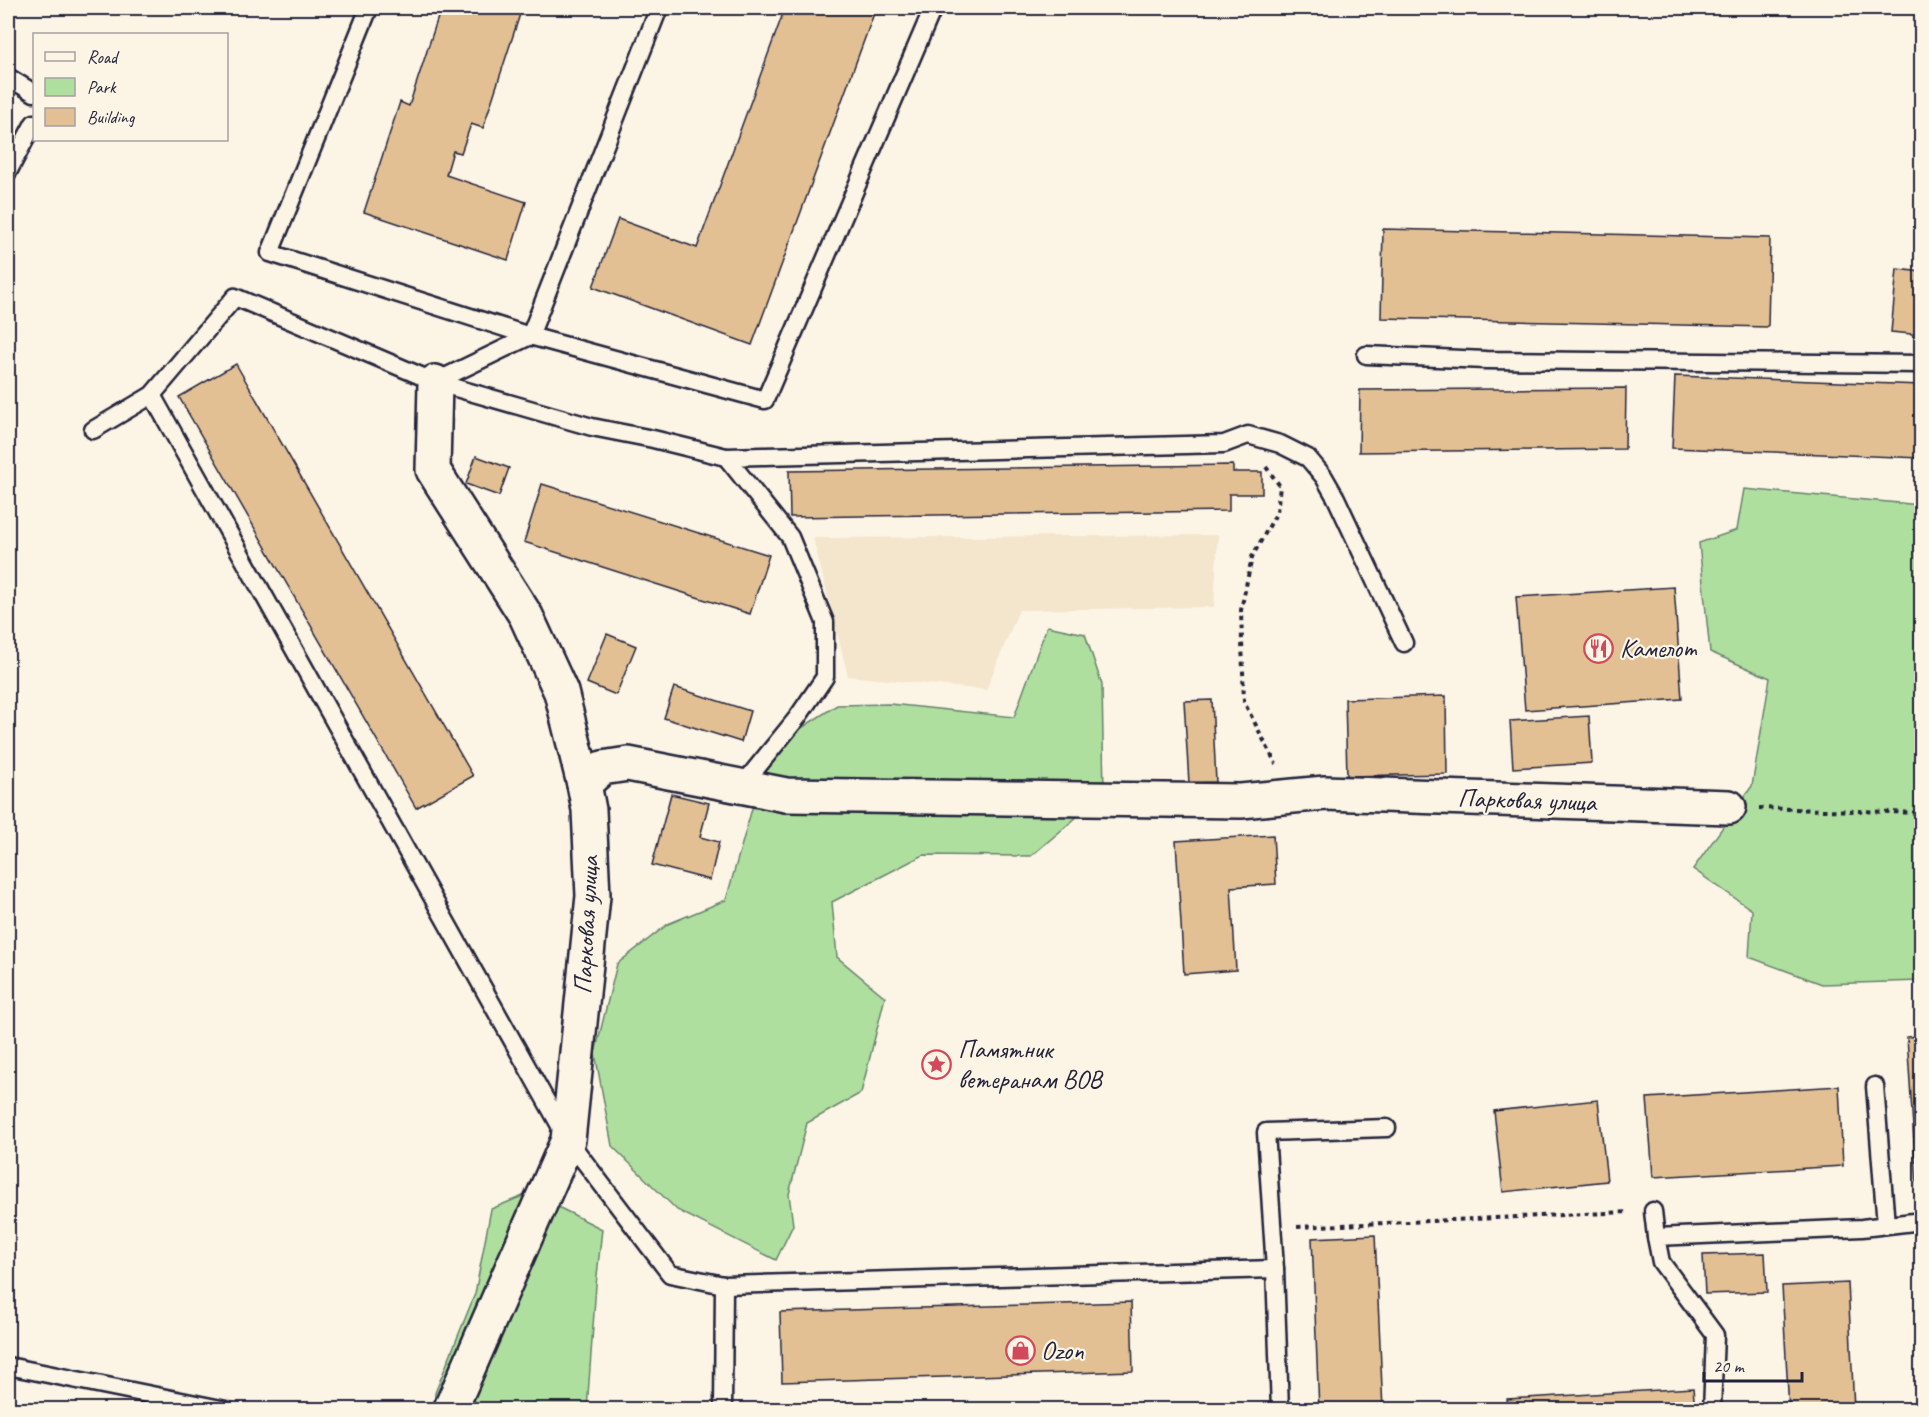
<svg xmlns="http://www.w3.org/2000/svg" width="1929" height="1417" font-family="Caveat,sans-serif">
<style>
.built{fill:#f4e5cd}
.green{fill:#afdf9f;stroke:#68806d;stroke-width:1.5}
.building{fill:#e2c094;stroke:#22223b;stroke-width:1.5}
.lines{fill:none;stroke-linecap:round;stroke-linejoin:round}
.service-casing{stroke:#22223b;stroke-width:21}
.minor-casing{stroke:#22223b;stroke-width:38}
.path{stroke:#22223b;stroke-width:4;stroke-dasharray:4.5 4.5;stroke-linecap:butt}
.service{stroke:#fcf5e5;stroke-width:16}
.minor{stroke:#fcf5e5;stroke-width:33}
.labels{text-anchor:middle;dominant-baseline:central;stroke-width:4.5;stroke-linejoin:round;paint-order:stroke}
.poi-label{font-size:26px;fill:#22223b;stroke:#fcf5e5;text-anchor:start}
.street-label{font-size:26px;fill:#22223b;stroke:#fcf5e5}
</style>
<rect width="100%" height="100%" fill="#fcf5e5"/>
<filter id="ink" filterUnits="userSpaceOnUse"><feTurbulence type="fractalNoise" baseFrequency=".0167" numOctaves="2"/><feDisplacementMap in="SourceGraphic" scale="12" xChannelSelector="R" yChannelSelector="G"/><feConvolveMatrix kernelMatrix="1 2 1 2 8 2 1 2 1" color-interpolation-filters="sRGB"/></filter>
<g filter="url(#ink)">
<path class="built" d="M1218 535 1214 607 1019 610 986 690 848 676 813 538Z"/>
<g class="green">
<path d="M1744 489 1921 505V981L1822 984 1749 957 1752 910 1693 869 1752 786 1770 678 1710 652 1699 543 1737 530Z"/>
<path d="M1047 626 1085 634 1102 685 1104 794 1031 856 923 855 832 902 837 957 885 997 861 1093 807 1123 789 1194 793 1225 776 1260 677 1210 612 1146 595 1053 617 964 668 924 726 900 769 749 837 705 890 704 1014 717Z"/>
<path d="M530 1193 602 1229 596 1285 587 1409 434 1410 435 1393 475 1294 491 1209Z"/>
</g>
<g class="building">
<path d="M441 8H522L483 128 471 124 461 153 453 151 446 175 526 202 508 260 364 212 400 102 409 106Z"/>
<path d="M785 8H876L752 345 593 287 618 219 697 248Z"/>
<path d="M1383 229 1770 238 1768 327 1381 318Z"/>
<path d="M1897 269 1922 272V335L1891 332Z"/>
<path d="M236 364 473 776 416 808 179 397Z"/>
<path d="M1675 376 1922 385V458L1672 448Z"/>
<path d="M1626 388 1625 449 1359 452 1360 390Z"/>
<path d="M476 456 509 468 499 496 466 484Z"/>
<path d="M1233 465V472H1262V494H1229V511L790 517 789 471Z"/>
<path d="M542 484 769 555 750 614 524 542Z"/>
<path d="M1674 587 1682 699 1525 710 1516 597Z"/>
<path d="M607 634 636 646 616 695 587 683Z"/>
<path d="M674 687 750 711 741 742 664 718Z"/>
<path d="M1446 696 1447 774 1347 776 1345 699Z"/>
<path d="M1212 700 1216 782 1189 783 1184 701Z"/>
<path d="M1589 716 1592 763 1513 768 1510 721Z"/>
<path d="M671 794 709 803 700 837 719 842 710 880 652 865Z"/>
<path d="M1273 835 1276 884 1231 887 1236 970 1184 974 1176 841Z"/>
<path d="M1922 1036V1203H1918L1907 1037Z"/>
<path d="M1839 1086 1843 1166 1653 1177 1647 1098Z"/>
<path d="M1598 1100 1607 1181 1503 1192 1494 1111Z"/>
<path d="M1375 1235 1383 1410H1319L1312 1238Z"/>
<path d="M1765 1253 1767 1292 1705 1294 1703 1255Z"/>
<path d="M1848 1283 1854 1410H1789L1782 1286Z"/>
<path d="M1131 1302 1133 1371 782 1382 780 1312Z"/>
<path d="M1693 1388 1695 1410H1508L1507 1399Z"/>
</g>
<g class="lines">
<defs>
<g id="service">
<path d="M369 8 270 253 530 336 765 400 933 8"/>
<path d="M8 77 34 93"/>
<path d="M8 172 34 123"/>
<path d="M1366 355 1486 360 1922 364"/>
<path d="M435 382 530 336 659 8"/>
<path d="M152 395 568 1140 670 1274 724 1285 1275 1269"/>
<path d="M93 430 152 395 235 297 435 382 592 427 653 439 726 457 1224 444 1248 435 1280 444 1308 458 1324 477 1336 498 1404 643"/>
<path d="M726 457 790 537 825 622V677L797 718 741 787"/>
<path d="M1875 1086 1886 1225"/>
<path d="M1653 1211 1656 1237"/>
<path d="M8 1366 226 1410"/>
<path d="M723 1410 724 1285"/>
<path d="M1280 1410 1275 1269 1266 1132 1387 1128"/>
<path d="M1712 1410 1715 1335 1661 1262 1656 1237 1862 1228 1922 1221"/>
</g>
<g id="minor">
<path d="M435 382 433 470 526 616 561 692 584 784 589 810 593 896 568 1140 450 1410"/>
<path d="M584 784 602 768 628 764 786 795 1241 801 1325 793 1729 807"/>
</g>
</defs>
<use href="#service" class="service-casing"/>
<use href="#minor" class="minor-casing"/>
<g class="path">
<path d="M1266 467 1280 486 1277 512 1252 557 1241 610 1244 702 1276 764"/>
<path d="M1759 808 1922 813"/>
<path d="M1297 1227 1629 1212"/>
</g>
<use href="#service" class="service"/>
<use href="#minor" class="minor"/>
</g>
</g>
<defs>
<symbol id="restaurant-ring" viewBox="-11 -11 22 22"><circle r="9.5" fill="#fcf5e5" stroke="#d1495b" stroke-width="1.5"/><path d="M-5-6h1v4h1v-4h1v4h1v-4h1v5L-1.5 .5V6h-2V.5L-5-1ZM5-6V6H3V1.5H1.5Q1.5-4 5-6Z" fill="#d1495b"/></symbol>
<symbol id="sight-ring" viewBox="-11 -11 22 22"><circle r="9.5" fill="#fcf5e5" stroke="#d1495b" stroke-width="1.5"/><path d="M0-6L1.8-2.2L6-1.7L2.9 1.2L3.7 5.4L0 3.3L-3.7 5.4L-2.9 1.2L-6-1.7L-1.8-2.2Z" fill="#d1495b"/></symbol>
<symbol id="shop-ring" viewBox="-11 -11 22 22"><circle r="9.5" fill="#fcf5e5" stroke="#d1495b" stroke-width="1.5"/><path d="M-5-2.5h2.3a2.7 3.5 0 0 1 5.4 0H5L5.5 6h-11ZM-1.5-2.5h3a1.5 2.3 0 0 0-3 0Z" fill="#d1495b"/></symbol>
</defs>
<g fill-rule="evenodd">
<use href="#restaurant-ring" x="1582" y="632" width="33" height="33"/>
<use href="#sight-ring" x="920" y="1048" width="33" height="33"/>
<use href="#shop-ring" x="1004" y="1334" width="33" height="33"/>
</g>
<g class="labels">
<g class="poi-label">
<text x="1620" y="648">Камелот</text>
<text x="958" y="1049">Памятник<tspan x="958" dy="30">ветеранам ВОВ</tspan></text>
<text x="1041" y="1350">Ozon</text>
</g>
<g class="street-label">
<text transform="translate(1527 800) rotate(2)">Парковая улица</text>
<text transform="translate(586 925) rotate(-87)">Парковая улица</text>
</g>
</g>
<rect width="1929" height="1417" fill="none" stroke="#fcf5e5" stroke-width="30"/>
<rect x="15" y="15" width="1899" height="1387" fill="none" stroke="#22223b" stroke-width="2" filter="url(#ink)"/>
<rect x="33" y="33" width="195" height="108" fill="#fcf5e5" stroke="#a5a1a1" stroke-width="1.5"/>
<rect x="45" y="52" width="30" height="9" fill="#fcf5e5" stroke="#a5a1a1" stroke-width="1.5"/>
<text x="87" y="63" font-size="18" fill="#22223b">Road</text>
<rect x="45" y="78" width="30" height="18" fill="#afdf9f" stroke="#a5a1a1" stroke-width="1.5"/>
<text x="87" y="93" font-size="18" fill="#22223b">Park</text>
<rect x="45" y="108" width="30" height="18" fill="#e2c094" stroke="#a5a1a1" stroke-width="1.5"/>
<text x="87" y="123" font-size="18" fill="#22223b">Building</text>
<path d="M1704 1372v9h98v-9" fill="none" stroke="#22223b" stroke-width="3"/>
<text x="1713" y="1372" font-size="18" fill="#22223b" stroke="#fcf5e5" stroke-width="4.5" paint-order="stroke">20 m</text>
</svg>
